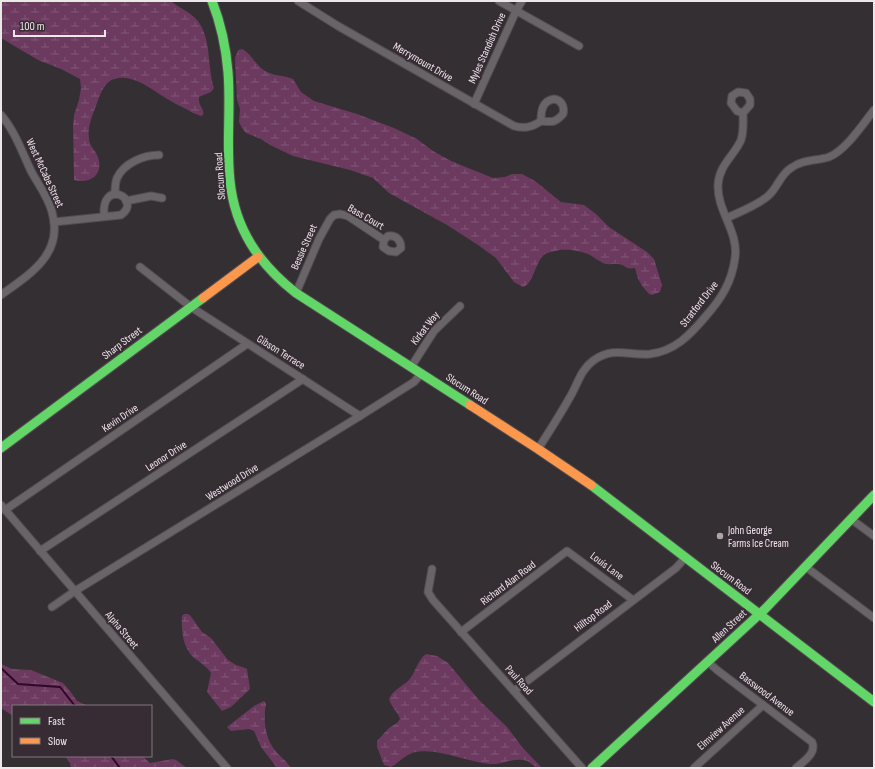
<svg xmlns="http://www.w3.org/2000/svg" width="875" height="769" font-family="'Sofia Sans Condensed',sans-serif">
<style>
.wetland{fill:url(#wetland-marsh)}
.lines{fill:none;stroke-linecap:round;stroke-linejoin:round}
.stream{stroke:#2f0727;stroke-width:2}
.street-casing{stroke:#524d51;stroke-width:9}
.fast-casing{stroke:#524d51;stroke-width:11}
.slow-casing{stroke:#524d51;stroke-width:11}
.street{stroke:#686467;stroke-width:7}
.fast{stroke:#63d668;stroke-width:9}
.slow{stroke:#ff974d;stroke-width:9}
.poi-dot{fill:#aca6ab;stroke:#372c34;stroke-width:1.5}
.labels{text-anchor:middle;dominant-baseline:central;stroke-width:4;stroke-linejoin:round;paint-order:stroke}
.street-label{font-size:11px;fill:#ede6eb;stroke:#372c34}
.poi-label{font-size:11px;fill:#ede6eb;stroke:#372c34;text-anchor:start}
</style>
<defs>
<pattern id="wetland-marsh" width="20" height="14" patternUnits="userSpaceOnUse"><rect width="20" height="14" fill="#6c395f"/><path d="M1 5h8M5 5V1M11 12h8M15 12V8" fill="none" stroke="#815676"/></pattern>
</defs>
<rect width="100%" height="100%" fill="#342f33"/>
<g class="wetland">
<path d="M1 1H171C179 8 189 11 196 19 212 36 207 67 214 88L211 92 199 97C198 107 205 108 203 115L201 116 193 113C185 108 177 105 169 100 153 91 134 73 114 79 104 82 100 95 97 103 93 114 87 127 89 138 89 145 94 149 97 155 105 172 92 185 74 180L73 126 74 115 79 100 81 88 80 79 61 69 38 60 1 38Z"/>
<path d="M242 49C250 52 256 66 265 71 273 76 284 75 293 79L301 92 314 101 357 114 394 128 417 139 433 151 451 161 493 178 505 177 512 174H522L535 181 561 202 584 205 596 214 609 227 647 252 654 259 662 285 660 292 652 295 649 294 643 287 638 279 635 268C624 270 627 265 618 264 613 263 609 266 603 263 599 261 595 258 590 255 582 251 569 249 560 250 555 251 549 252 545 254 535 261 534 284 523 287L514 282 496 258 478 245 447 225 389 193 373 178 350 170 293 156 270 145 261 139 246 133 242 128 239 122 240 109 237 100 235 58 238 50Z"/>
<path d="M184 614H187L190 615 202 632 211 638 228 660 236 665 245 668 247 669 250 689 231 707 222 711 207 692 211 673C207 667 201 663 194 658 183 648 181 631 182 616Z"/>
<path d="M426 654 437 656 448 663 479 700 507 727 522 747 542 768C532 768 532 761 523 760 512 758 501 765 490 764 467 762 433 746 412 753 404 756 398 763 391 767L384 765 377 747V741L389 728 397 723 400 719C398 712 391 707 389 699 393 690 401 687 408 681 416 673 417 660 426 654Z"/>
<path d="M1 664 12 669 31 670 63 683 70 691 77 701 88 706H13V716L1 708Z"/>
<path d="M264 701 266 704C263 719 265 737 274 749 279 756 287 761 291 768H277L261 747 254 731 249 729 231 731 227 727 254 706Z"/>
<path d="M65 756H142L150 763 173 759 176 760 187 768H71L70 763Z"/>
</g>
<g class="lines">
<g class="stream">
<path d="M1 668 18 684 60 687 75 706"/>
<path d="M111 756 120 768"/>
</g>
<defs>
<g id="street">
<path d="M298 1 338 26 514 126C525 129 532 127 541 121 552 122 555 123 563 114 565 106 561 100 554 99 542 101 541 111 541 121"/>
<path d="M499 1 579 46"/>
<path d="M474 104 516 11 522 1"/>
<path d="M1 115C15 131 22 152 31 171 38 184 48 197 52 212 64 254 30 274 1 295"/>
<path d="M115 194C115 189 115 183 117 178 124 163 144 155 159 155"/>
<path d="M126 201 151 196 162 198"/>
<path d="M727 218C739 212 761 204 770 194 778 186 781 174 791 168 803 159 817 161 829 157 846 150 863 124 874 110"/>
<path d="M54 222 121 215C143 199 101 177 104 216"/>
<path d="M140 267 191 307 360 416"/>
<path d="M296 293 319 239 330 219 334 215 340 214 348 216 384 240 383 247 389 251 396 252 401 248C401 240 396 235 388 236L384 240"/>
<path d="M411 367 434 331 460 306"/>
<path d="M538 449C549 432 560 415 570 397 578 384 580 370 594 360 614 346 628 356 650 354 675 351 690 335 706 316 721 299 732 282 735 258 739 232 717 211 718 185 719 165 734 156 741 140 744 131 743 122 743 113L737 111 731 103 732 96 738 92 746 93 750 99V105L743 113"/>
<path d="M1 505 227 768"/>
<path d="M5 510 247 344"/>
<path d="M851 519 874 536"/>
<path d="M40 551 303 379"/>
<path d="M806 567 874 618"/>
<path d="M432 569 428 592 433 600 582 768"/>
<path d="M52 607 75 591 360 416 414 382 421 374"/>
<path d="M461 632 567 551 633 600"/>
<path d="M708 662 717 670 812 742C817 753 804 761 796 768"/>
<path d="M514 691 676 568 685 558"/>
<path d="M694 768 763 705"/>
</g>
<g id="fast">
<path d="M212 1C221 24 226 47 228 72 231 108 226 145 230 181 235 229 259 264 296 293L470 405"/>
<path d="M1 448 203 298"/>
<path d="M591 485 874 702"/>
<path d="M592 768 765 609 874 495"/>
</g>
<g id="slow">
<path d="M203 298 258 257"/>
<path d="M470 405 538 449 591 485"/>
</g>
</defs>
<use href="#street" class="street-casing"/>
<use href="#fast" class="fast-casing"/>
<use href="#slow" class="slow-casing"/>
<use href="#street" class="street"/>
<use href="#fast" class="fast"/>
<use href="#slow" class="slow"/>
</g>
<circle class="poi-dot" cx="720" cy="536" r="4"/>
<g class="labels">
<g class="street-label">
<text transform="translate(487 48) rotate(-66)">Myles Standish Drive</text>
<text transform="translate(423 62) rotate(30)">Merrymount Drive</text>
<text transform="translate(45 173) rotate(65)">West McCabe Street</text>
<text transform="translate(220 176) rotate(-94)">Slocum Road</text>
<text transform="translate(366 217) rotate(30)">Bass Court</text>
<text transform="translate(304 247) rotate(-66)">Bessie Street</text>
<text transform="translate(699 304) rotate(-52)">Stratford Drive</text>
<text transform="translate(425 328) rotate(-52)">Kirkat Way</text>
<text transform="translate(122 343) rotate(-37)">Sharp Street</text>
<text transform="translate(281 352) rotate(32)">Gibson Terrace</text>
<text transform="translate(467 389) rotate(33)">Slocum Road</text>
<text transform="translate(120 418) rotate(-34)">Kevin Drive</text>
<text transform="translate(166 456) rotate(-33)">Leonor Drive</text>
<text transform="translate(232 482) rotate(-32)">Westwood Drive</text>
<text transform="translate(607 566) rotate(37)">Louis Lane</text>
<text transform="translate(731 578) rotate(37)">Slocum Road</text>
<text transform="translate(508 583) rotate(-37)">Richard Alan Road</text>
<text transform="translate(593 616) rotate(-37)">Hilltop Road</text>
<text transform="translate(729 626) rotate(-43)">Allen Street</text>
<text transform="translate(122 630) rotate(50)">Alpha Street</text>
<text transform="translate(519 680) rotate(48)">Paul Road</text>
<text transform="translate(767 694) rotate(37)">Basswood Avenue</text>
<text transform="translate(721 728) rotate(-42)">Elmview Avenue</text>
</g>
<g class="poi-label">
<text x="728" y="530">John George<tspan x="728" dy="13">Farms Ice Cream</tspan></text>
</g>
</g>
<rect width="875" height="769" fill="none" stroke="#ede6eb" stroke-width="4"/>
<rect x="12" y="705" width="140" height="52" fill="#372c34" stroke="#80767d"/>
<rect x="20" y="718" width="20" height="6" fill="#63d668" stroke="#80767d"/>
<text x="48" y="725" font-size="12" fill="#ede6eb">Fast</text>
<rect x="20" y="738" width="20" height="6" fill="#ff974d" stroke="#80767d"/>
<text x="48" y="745" font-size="12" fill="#ede6eb">Slow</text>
<path d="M14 30v6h91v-6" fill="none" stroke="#ede6eb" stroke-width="2"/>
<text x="20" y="30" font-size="12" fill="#ede6eb" stroke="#372c34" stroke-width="3" paint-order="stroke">100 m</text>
</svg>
